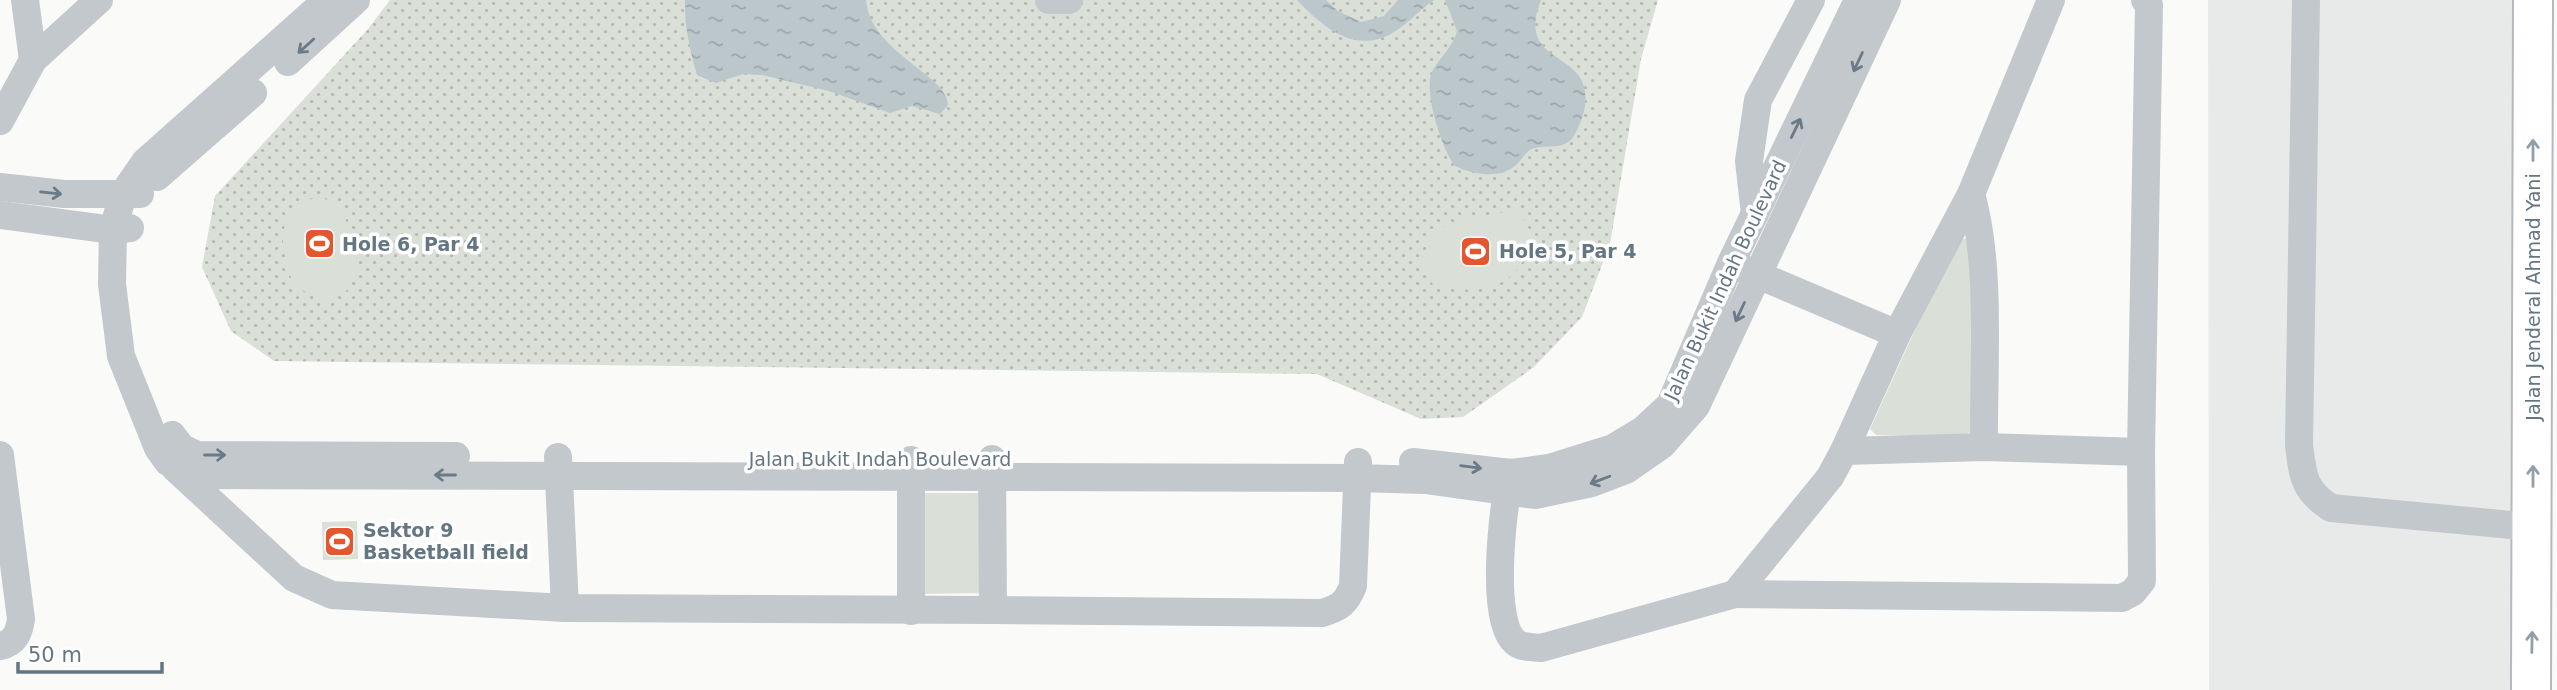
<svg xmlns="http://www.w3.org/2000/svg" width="2557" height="690" font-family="'DejaVu Sans',sans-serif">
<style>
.built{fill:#e8e9e9}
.grass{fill:url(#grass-dots)}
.park{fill:#dadfd7}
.water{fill:url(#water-ripples)}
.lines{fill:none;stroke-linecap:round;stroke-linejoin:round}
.highway-casing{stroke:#b4b9bd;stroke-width:42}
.minor{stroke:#c3c8cc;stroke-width:28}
.highway{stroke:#fff;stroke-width:38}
.oneway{stroke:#6a7a87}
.oneway2{stroke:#939fa8}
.labels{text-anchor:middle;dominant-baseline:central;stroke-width:7;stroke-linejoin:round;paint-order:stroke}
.poi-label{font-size:19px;font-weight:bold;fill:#657683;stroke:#fff;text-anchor:start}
.street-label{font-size:19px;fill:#657683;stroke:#fff}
</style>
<defs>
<pattern id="grass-dots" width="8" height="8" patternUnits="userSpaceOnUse" patternTransform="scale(1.75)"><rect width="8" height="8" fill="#dadfd7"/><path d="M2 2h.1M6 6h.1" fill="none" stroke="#b4b9b4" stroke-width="1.8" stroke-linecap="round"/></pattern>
<pattern id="water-ripples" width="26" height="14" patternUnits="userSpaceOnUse" patternTransform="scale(1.75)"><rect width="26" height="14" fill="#bbc7cb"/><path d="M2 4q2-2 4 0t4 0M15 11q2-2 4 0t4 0" fill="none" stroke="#9ca6aa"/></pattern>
</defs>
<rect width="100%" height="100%" fill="#fafaf8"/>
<path class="built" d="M2208 0H2533L2529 690H2209Z"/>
<path class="grass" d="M390 0H1658L1641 59 1610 244 1582 317 1534 367 1463 417 1421 419 1317 374 274 361 231 331 202 267 215 196 368 29Z"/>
<g class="park">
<path d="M320 196C325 199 331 202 335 205 353 222 368 275 344 293 340 296 334 298 329 300 316 296 305 294 295 284 290 279 289 271 287 264 277 230 285 206 320 196Z"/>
<path d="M1517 209 1532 234C1521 289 1486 294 1435 287L1421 269C1430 211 1469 222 1517 209Z"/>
<path d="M1972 236 1971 431 1964 437 1876 435 1870 429 1955 242Z"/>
<path d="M921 493H982V593L922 594Z"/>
<path d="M357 521 358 559 323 560 322 522Z"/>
</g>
<g class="water">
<path d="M685 0H866C870 52 948 75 948 105L940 114 912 106 890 113 829 91 762 75 743 74 716 83 697 75C690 51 684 25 685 0Z"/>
<path d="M1297 0H1326L1338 11 1361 22 1384 16 1398 0H1434C1419 10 1407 25 1391 34 1353 54 1322 26 1297 0Z"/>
<path d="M1445 0H1541C1513 70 1598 47 1584 111 1582 119 1577 133 1571 140 1558 151 1543 143 1530 150 1524 154 1521 161 1516 165 1500 180 1472 174 1455 166 1442 150 1423 91 1432 72 1439 58 1454 46 1457 31Z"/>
</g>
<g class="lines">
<defs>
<path id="highway" d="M2531 690 2533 0"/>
</defs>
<use href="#highway" class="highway-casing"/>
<g class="minor">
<path d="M25 0 33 60"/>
<path d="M327 0 145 162 123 194 113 230 112 284 121 356 158 448 168 462 198 475 1357 478 1425 480 1535 495 1592 483 1626 470 1662 445 1696 406 1887 0"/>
<path d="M1049 0H1069"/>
<path d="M2306 0 2299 445C2303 476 2303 490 2331 508L2533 527"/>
<path d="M288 62 356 0"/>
<path d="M0 121 33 60 99 0"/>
<path d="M157 177 253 93"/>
<path d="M0 187 64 194H140"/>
<path d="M1971 194C1992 266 1983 370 1984 447"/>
<path d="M1755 214 1749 161 1758 100 1811 0"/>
<path d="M0 215 113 230 130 228"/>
<path d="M1897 334 1971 194 2051 0"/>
<path d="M172 435 182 448 197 455 456 456"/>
<path d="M1844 451 1984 447 2141 452"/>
<path d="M0 455 21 619C19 633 15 643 0 646"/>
<path d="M558 457 565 608"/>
<path d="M911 460V611"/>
<path d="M1413 462 1511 473 1549 468 1613 448 1643 430 1670 405 1731 263 1858 0"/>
<path d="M175 468 294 578 332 595 565 608 993 610 992 459"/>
<path d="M1510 475C1503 506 1489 621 1515 642 1522 648 1533 647 1541 648L1735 594 1830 477 1844 451 1897 334 1739 267"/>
<path d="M1735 594 2122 598 2133 592 2142 581 2141 452 2149 5 2145 0"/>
<path d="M993 610 1322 613C1340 608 1346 603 1353 586L1358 462"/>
</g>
<use href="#highway" class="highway"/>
</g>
<defs><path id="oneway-shaft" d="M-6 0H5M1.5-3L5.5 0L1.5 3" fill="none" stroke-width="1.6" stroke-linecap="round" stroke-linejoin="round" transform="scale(1.75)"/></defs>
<g class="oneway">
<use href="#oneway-shaft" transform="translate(306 46) rotate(138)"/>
<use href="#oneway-shaft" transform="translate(1858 62) rotate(115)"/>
<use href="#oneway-shaft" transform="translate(1796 128) rotate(-64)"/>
<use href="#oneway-shaft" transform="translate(51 193) rotate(6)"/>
<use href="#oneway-shaft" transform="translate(1740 312) rotate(115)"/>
<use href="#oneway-shaft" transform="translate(215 455)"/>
<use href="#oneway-shaft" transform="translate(1471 467) rotate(8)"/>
<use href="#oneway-shaft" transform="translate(445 475) rotate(180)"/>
<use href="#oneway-shaft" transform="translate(1600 480) rotate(159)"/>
</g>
<g class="oneway2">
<use href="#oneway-shaft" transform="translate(2533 150) rotate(-90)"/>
<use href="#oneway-shaft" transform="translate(2533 476) rotate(-90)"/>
<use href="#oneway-shaft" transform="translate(2532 642) rotate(-89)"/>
</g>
<defs>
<symbol id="stadium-square" viewBox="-11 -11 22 22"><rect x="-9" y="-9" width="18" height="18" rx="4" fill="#e4572e" stroke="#fff"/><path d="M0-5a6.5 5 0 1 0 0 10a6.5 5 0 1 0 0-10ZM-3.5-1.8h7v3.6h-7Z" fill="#fff"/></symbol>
</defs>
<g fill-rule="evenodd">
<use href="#stadium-square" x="302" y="226" width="35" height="35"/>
<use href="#stadium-square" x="1458" y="234" width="35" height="35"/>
<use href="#stadium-square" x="322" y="524" width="35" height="35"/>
</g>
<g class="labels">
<g class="poi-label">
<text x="342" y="244">Hole 6, Par 4</text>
<text x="1499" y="251">Hole 5, Par 4</text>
<text x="363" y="530">Sektor 9<tspan x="363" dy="22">Basketball field</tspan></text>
</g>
<g class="street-label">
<text transform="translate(1725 280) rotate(-65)">Jalan Bukit Indah Boulevard</text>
<text transform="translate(2533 297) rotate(-90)">Jalan Jenderal Ahmad Yani</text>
<text x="880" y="459">Jalan Bukit Indah Boulevard</text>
</g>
</g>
<path d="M18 662v10h144v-10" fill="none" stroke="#657683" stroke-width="3.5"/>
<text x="28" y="662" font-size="21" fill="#657683" stroke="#ffffff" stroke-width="5" paint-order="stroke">50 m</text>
</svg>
